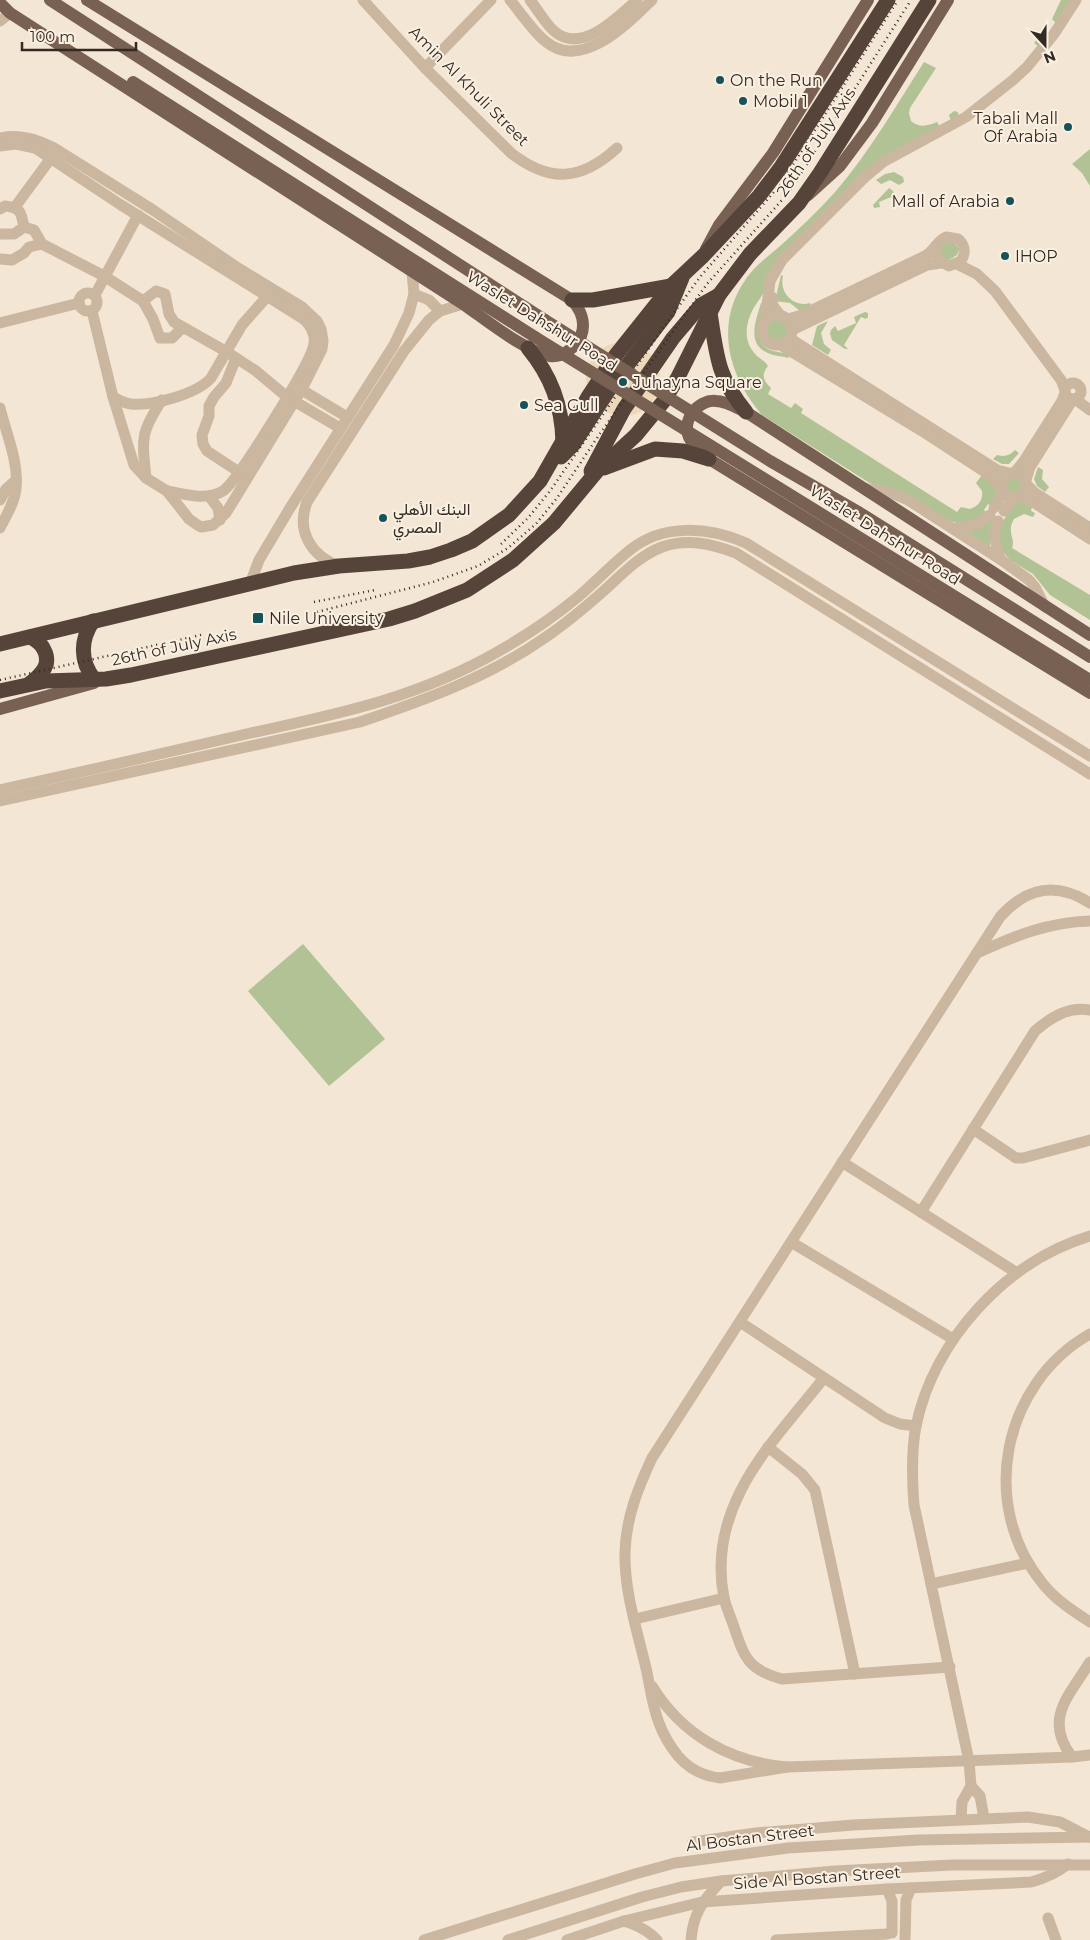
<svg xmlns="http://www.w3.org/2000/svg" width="1090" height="1940" font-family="Montserrat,Vazirmatn,sans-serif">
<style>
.green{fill:#b1c394}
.plaza{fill:#edd8ba}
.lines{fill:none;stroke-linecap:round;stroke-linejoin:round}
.minor{stroke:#cbb6a0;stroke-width:11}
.major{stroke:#786153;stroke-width:12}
.highway{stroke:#56443a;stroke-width:15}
.rail{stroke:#342a24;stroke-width:2.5;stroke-dasharray:1 4;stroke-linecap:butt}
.major-bridge{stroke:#786153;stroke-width:12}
.poi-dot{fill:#165259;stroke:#faf0e1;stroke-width:2}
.labels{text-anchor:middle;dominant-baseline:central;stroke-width:4;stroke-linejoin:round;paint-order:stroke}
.poi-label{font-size:16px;fill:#342a24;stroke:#faf0e1;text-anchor:start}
.street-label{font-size:16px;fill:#342a24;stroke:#faf0e1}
</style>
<rect width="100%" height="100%" fill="#f3e6d5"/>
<g class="green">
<path d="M1061 0H1073L1040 48 1034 43 1039 37 1043 40 1056 23 1052 19Z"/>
<path d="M924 62 936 68 910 108 909 113 911 121C919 128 928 126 937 122L940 127 951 121 949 115 954 111 958 112 959 118 896 149 798 240 753 309C745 325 743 341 756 355 760 359 765 361 768 366 761 374 763 381 771 388L768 394 791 408 795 403 803 409 801 413 957 512 961 507 970 509C979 506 983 500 982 491L976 483 982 475 996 487 997 494 990 505 988 504 984 510 986 512 977 520 957 523 953 522 868 482 762 415C725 372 713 316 753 270 761 261 770 255 779 247 799 229 818 211 836 191 870 151 896 106 924 62Z"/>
<path d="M1090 149V186L1082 173 1072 164Z"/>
<path d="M894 172 903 177 904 182 899 185 890 180 881 184 876 180 885 174Z"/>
<path d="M889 188 893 191 896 200 893 202 891 197 879 202 880 207 874 208 873 205Z"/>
<path d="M953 241 959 249 957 255 949 260 943 259 939 245Z"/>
<path d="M781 275 783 276C779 292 793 308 810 303L811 306 800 311 790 303 775 301Z"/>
<path d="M761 303 764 304C762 319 751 341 770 350 776 352 783 352 790 355L788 358C781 356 774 356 768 353 746 344 756 320 761 303Z"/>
<path d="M865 312 868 313V317L866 319 861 317 844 345 848 349H845L832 340 830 334 831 330 835 326 838 331 856 323 854 317Z"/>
<circle cx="778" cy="330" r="11"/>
<path d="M828 321 821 333 824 344 831 350 828 355 812 345 817 326Z"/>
<path d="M1015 450 1019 453 1009 464H1002L993 459 997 455C1005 457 1009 456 1015 450Z"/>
<path d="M1038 467 1043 470 1042 479 1049 487 1045 492 1037 486 1034 479Z"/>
<circle cx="1014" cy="485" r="9"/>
<path d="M1017 502H1021L1032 507 1031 511 1035 513 1033 517 1024 514 1014 519C1006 533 1016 538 1012 548L1090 595V620L1050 595 1033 574 1010 560 1002 551 998 543 1001 523Z"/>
<path d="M994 518 990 547 967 532Z"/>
<path d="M303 944 385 1039 329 1086 248 991Z"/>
</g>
<circle class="plaza" cx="623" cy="379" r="37"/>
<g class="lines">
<g class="minor">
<path d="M363 0 425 68 511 153C550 183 581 181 617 148"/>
<path d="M510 0C521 13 532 30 545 41 581 72 627 24 652 0"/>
<path d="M530 0C538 10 545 23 554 31 581 55 617 18 637 0"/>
<path d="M0 21 10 13"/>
<path d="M425 68 491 0"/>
<path d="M0 138C20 134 36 139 54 148L153 210 238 268 302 307 317 321 321 329 323 341 322 349 302 389 226 513 213 525 201 527 196 524 189 519 167 491 146 478 134 465 113 397 92 311"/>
<path d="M0 146 16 144 35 148 121 205 302 318C311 325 317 336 313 348 307 368 238 481 223 491 206 501 185 494 167 491"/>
<path d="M15 207 51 158"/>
<path d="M0 209 5 206C21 208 21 212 24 227L14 234H0"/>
<path d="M24 227 34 230 42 244 104 276 143 301"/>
<path d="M0 259 12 260 24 253 29 247 42 244"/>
<path d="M957 264 977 274 995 291 1061 380 1065 390"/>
<circle cx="88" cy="302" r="9"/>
<path d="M414 294 429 300 440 311"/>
<path d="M95 295 138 215"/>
<path d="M772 297 773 306 780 315"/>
<circle cx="777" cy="330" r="15"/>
<path d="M788 319 802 315 925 256C935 251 936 241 946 237L958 239C965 245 966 253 961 261L949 266 938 260 935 248"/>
<path d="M765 321 770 281 782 260 865 177 883 162 966 117 1013 80 1027 67 1054 34 1076 0"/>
<path d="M0 323 79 303"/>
<path d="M186 329H181L172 338H160L153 319 143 301 156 291 165 294 169 314 174 322 227 352 256 371 287 397 340 428"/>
<path d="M792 330 927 265 941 263"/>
<path d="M789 338 997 470 1009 473"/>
<path d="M779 344 922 431 991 476 1001 486"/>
<path d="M236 358 226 383 214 397 209 406V416L202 435 203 444 207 451 239 472"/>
<circle cx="1073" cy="391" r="8"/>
<path d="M297 387 347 417"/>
<path d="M113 397C119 400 124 403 131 404 153 406 197 394 211 378L242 325 271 292"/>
<path d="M1075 399 1090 410"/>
<path d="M0 408C6 433 19 462 16 488 15 502 6 516 0 528"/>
<path d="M1015 472 1024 461 1062 401 1065 393"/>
<circle cx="1014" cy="485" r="12"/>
<path d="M146 478C142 439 140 433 162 400"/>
<path d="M1026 480 1030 467 1073 399"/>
<path d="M1026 484 1035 493 1090 528"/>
<path d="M863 488 891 493 908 500 1000 559 1029 580 1035 587 1045 607"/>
<path d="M209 496 218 508 220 520"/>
<path d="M1019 496 1030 500 1090 539"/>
<path d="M0 500 6 489 16 480"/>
<path d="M994 508 1001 496 1002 490"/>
<path d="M1004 511 1015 497"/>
<path d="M998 521 994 534 1000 559"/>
<path d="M954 529 978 524 990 515"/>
<path d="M339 566C311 556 296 531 307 502L404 351 429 320 440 311 463 304"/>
<path d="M250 584 259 560 290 508 394 345 409 313 414 294 412 272"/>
<path d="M0 790C81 772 161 754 242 735 333 715 416 699 499 651 527 635 554 617 579 596 597 581 612 564 630 550 663 523 709 527 746 543L1090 756"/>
<path d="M0 801 360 722C425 700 489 677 546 637 568 622 588 605 608 587 624 572 641 555 662 547 688 538 712 544 736 553L1090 774"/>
<path d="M977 953C1014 936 1049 922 1090 921"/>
<path d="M973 1129 1016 1158H1023L1090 1140"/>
<path d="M842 1162 1017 1273"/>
<path d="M921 1212 1035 1031C1050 1018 1068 1006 1090 1010"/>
<path d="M791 1242 953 1339"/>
<path d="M740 1322 885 1418 900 1424 916 1426"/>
<path d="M1090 1334C1002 1384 978 1505 1043 1584 1056 1600 1073 1611 1090 1622"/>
<path d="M824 1378C772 1443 706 1506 724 1598 726 1607 730 1615 733 1624 744 1656 746 1669 782 1679L950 1667"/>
<path d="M768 1447 802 1474 815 1490 855 1674"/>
<path d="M931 1584 1028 1563"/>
<path d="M635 1619 724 1598"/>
<path d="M652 1686C682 1735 730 1762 787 1767L1072 1757 1090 1755"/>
<path d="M1072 1757C1043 1719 1069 1696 1090 1662"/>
<path d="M787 1767 720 1778C703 1776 689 1769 678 1756 670 1746 663 1734 659 1723 652 1705 650 1686 646 1668 637 1630 624 1591 625 1552 626 1518 638 1488 652 1458L1000 917C1026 888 1055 881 1090 903"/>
<path d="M971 1786 980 1796 984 1818"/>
<path d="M961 1819 962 1802 971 1786 969 1761 914 1505C912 1479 911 1452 916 1426 934 1340 1006 1261 1090 1236"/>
<path d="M693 1842 756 1833 853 1825 1028 1817 1060 1822 1089 1837"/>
<path d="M887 1889 892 1901V1933"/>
<path d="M1048 1918 1056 1940"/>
<path d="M624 1921C637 1925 648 1930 657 1940"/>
<path d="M424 1940 635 1874 675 1863 788 1848 855 1844 918 1840 1090 1837"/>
<path d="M508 1940 642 1897 681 1887 721 1881 835 1871 952 1865H1090"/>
<path d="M567 1940 624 1921 702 1902 887 1889 1031 1882C1046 1878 1057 1873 1068 1864"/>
<path d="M691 1940C693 1913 703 1901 721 1881"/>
<path d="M776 1940 887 1934"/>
<path d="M905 1940 906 1900 911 1888"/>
</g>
<g class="major">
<path d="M50 0 545 320"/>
<path d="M0 3 10 13 463 304C485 319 524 351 550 356 562 358 576 347 581 336 586 323 581 310 572 300L87 0"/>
<path d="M133 82 535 337"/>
<path d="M808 195 840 166 872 123 948 0"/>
<path d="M706 249 719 225 773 153 868 0"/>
<path d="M1090 635 746 412C737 408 726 401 716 401 698 399 680 421 690 439 694 446 703 453 709 459L1090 693"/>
<path d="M0 709 94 683"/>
</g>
<g class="highway">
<path d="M572 300H593L671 286"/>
<path d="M710 313C717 356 717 377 746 412"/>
<path d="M528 348C551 376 562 405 563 442"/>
<path d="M561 457 573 445 612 385 668 312 682 278"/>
<path d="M604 468 655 449 683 451 709 459"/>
<path d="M591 471 624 409 673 338 701 305 719 295"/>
<path d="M93 621C80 640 80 661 94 679"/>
<path d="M0 644 294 573 339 566 408 561 430 557 451 550 472 541 509 515 540 481 588 397 616 355 671 286 703 256 759 196 781 167 888 0"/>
<path d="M29 684C33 681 38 677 41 673 53 660 44 643 30 637"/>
<path d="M0 691 46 681 106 679 131 675 389 619 415 611 467 590 513 560 554 523 598 470 636 435 663 402 677 379 719 295 750 254 799 203 820 173 929 0"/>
</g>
<g class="rail">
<path d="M501 544 528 518 550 491 663 328 700 277 780 185 898 0"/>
<path d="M314 602 375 590"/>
<path d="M317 612 433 582 478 566 508 548 536 524 557 498 599 435 707 284 790 191 911 0"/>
<path d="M0 680 201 635"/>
</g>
<g class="major-bridge">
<path d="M545 320 770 461 860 513 1090 657"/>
<path d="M535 337 1090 680"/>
</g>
</g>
<g class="poi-dot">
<circle cx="720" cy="80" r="5"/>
<circle cx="743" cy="101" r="5"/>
<circle cx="1068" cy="127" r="5"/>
<circle cx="1010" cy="201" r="5"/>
<circle cx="1005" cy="256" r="5"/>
<circle cx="623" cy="382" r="5"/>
<circle cx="524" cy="405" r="5"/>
<circle cx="383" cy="518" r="5"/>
<rect x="252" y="612" width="12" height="12" rx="2.5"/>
</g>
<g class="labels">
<g class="poi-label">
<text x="730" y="80">On the Run</text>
<text x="753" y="101">Mobil 1</text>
<text x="1058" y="118" text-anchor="end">Tabali Mall<tspan x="1058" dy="18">Of Arabia</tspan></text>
<text x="1000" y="201" text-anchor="end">Mall of Arabia</text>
<text x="1015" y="256">IHOP</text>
<text x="633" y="382">Juhayna Square</text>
<text x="534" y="405">Sea Gull</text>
<text x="393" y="509">البنك الأهلي<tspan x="393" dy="18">المصري</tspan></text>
<text x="269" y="618">Nile University</text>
</g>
<g class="street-label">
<text transform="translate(469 86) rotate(45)">Amin Al Khuli Street</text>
<text transform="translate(816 142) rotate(-56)">26th of July Axis</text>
<text transform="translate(542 321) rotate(32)">Waslet Dahshur Road</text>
<text transform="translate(885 535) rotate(32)">Waslet Dahshur Road</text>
<text transform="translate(174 647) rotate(-12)">26th of July Axis</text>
<text transform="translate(750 1838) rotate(-7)">Al Bostan Street</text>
<text transform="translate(817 1878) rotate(-4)">Side Al Bostan Street</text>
</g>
</g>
<g transform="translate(1045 45) rotate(159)" stroke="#faf0e1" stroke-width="4" paint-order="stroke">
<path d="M0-4L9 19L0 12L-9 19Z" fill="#342a24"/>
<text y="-8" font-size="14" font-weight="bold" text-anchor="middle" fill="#342a24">N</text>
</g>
<path d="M22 42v8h114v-8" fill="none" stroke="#342a24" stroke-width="2.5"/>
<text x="30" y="42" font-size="15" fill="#342a24" stroke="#faf0e1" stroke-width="4" paint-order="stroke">100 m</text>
</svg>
